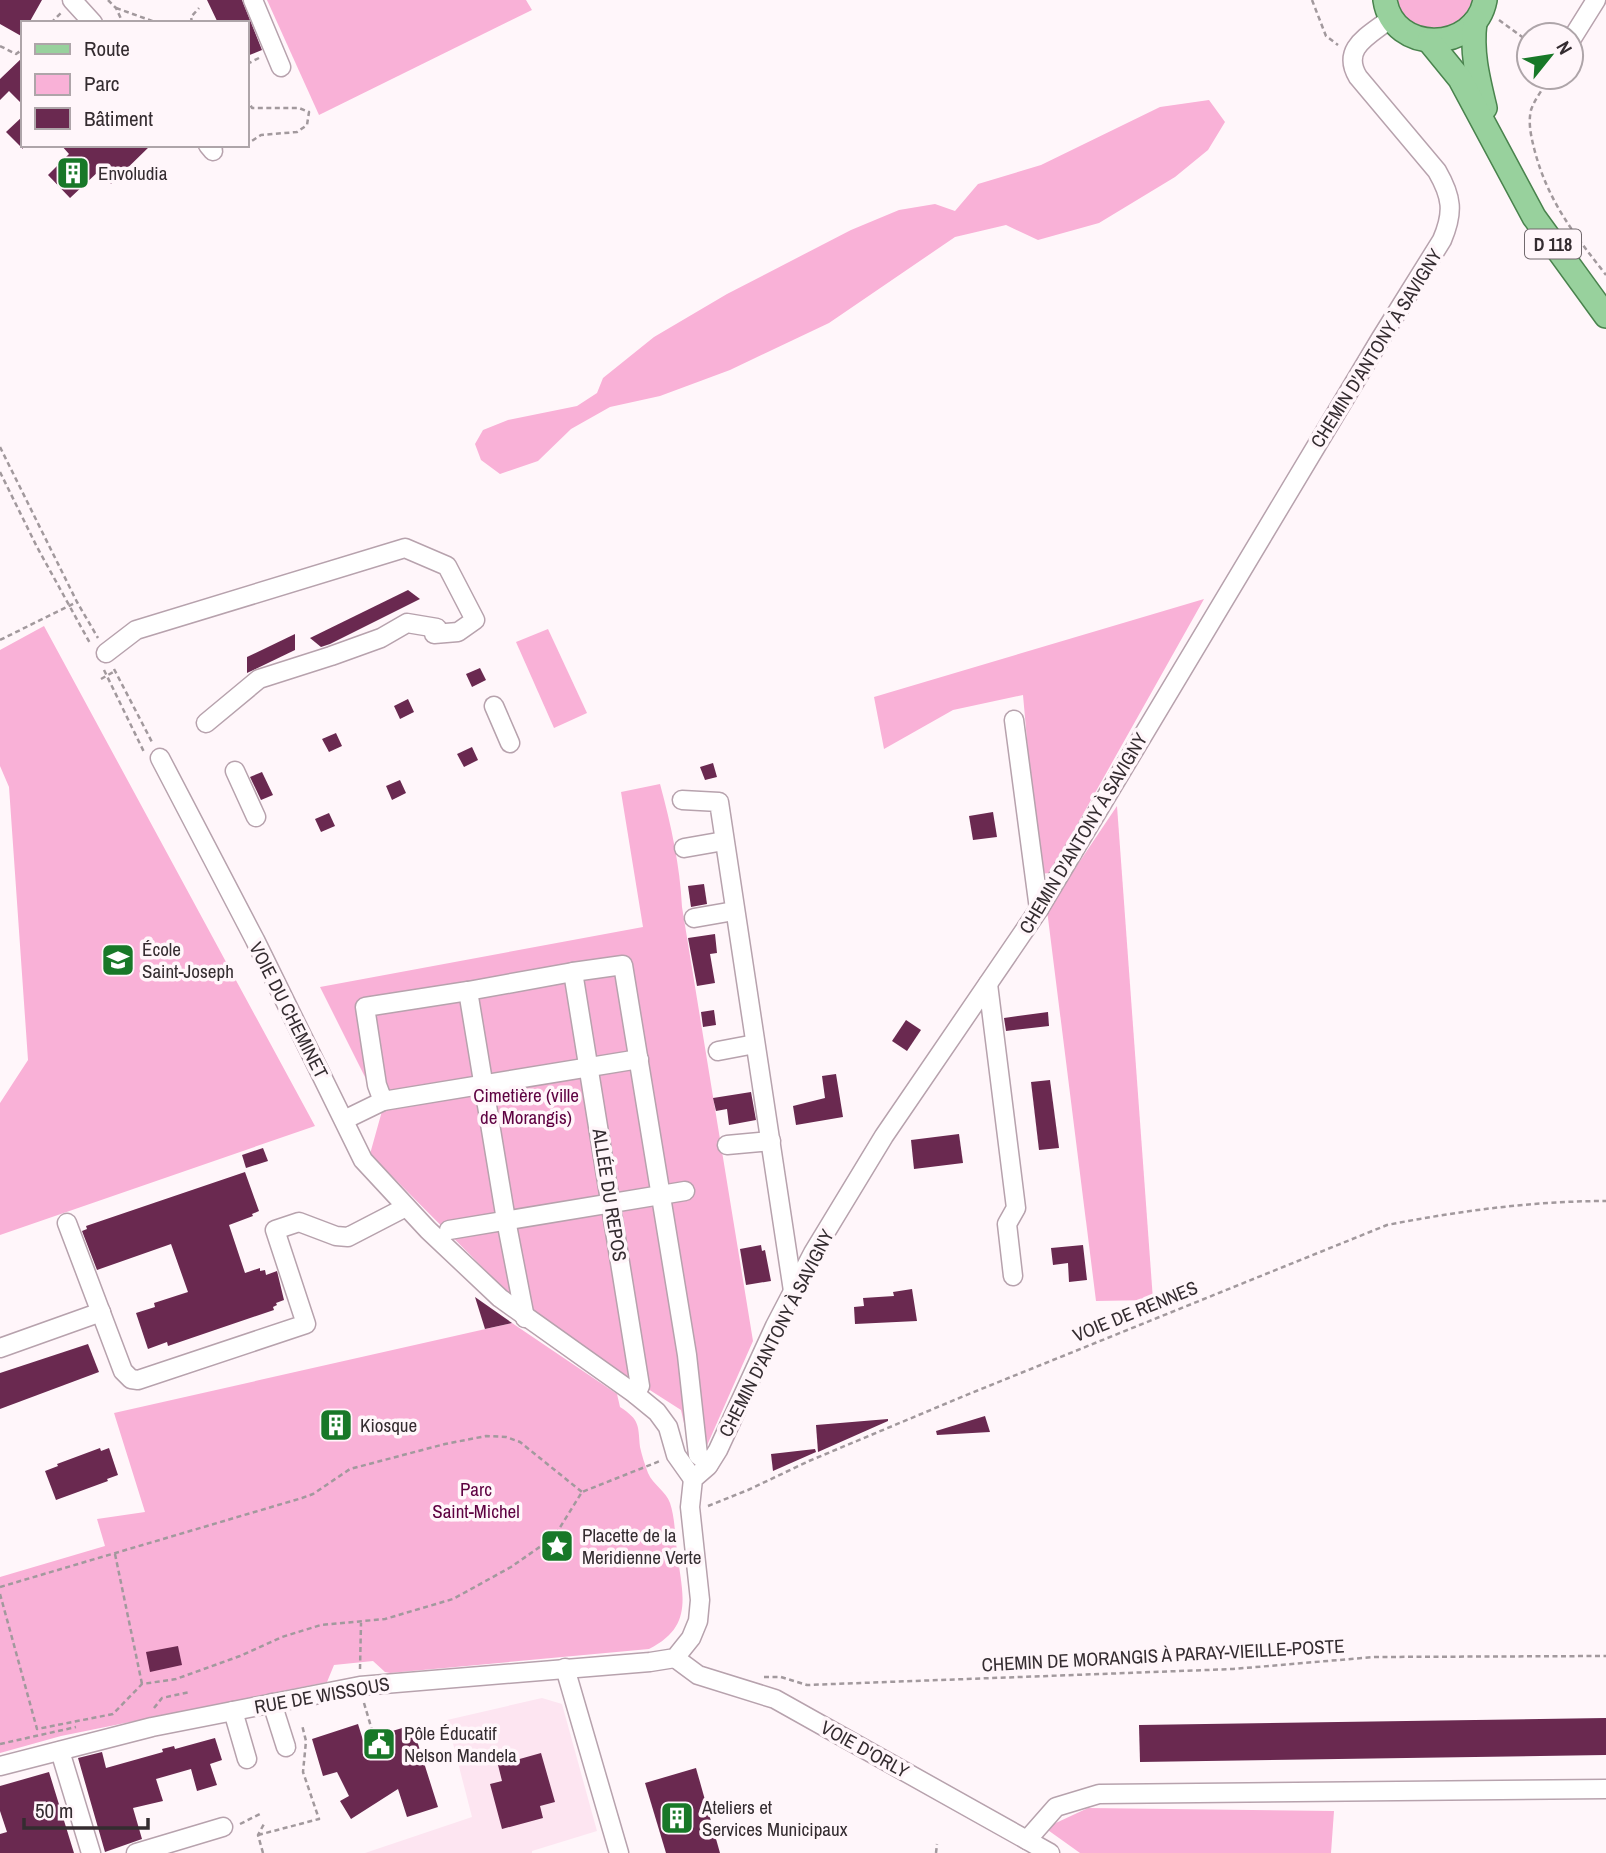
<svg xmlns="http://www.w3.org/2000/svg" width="1606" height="1853" font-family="'Archivo Narrow',sans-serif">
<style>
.built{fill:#fde5f1}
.green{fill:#f9b1d7}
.building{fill:#6a2950}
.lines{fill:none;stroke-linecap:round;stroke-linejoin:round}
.minor-casing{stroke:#b7a2ad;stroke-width:21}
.major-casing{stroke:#49834d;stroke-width:26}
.path{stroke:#a2999d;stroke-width:2.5;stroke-dasharray:5 3.5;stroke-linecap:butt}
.minor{stroke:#fff;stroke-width:18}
.major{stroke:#98d19d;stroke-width:23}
.labels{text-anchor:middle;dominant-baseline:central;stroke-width:7;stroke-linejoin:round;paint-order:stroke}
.shield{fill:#fff6fa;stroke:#71696d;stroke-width:2}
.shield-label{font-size:18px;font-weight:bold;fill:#342c30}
.poi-label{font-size:19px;fill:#342c30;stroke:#fff6fa;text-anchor:start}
.street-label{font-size:19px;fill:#342c30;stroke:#fff6fa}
.park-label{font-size:19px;fill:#5e0141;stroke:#fff6fa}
</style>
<rect width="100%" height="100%" fill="#fff6fa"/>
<path class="built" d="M542 1698 562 1704 597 1831 532 1851V1853H365L472 1817 447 1720Z"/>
<g class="green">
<path d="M267 0H526L532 10 319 115Z"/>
<path d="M1395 0H1473L1462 20 1446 30 1417 28 1402 16Z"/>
<path d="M1209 100 1225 122 1208 150 1175 177 1099 223 1038 240 1006 225 955 237 829 323 730 370 660 396 610 407 571 429 538 461 500 474 481 460 475 444 483 430 508 420 577 406 597 393 603 378 654 337 727 294 851 230 899 210 935 204 955 211 978 184 1041 165 1160 107Z"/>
<path d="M1204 599 1050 873 1039 874 1023 695 953 710 884 749 874 697Z"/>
<path d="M44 626 315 1126 0 1235V1103L28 1060 9 787 0 766V650Z"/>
<path d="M548 629 587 713 554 728 516 642Z"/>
<path d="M660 784C671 825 680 865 682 907L753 1341 705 1450H690L681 1410 645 1387 644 1380 628 1378 512 1297 370 1154 382 1111 320 987 643 927 621 792Z"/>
<path d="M1117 806 1153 1300 1096 1301 1047 910Z"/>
<path d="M512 1323 617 1394 620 1407C640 1420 638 1425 640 1447 642 1456 645 1465 648 1473 653 1485 666 1491 670 1503 675 1518 675 1536 677 1551 682 1594 695 1626 649 1649L390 1673 385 1672 373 1661 334 1665 327 1682 61 1736 0 1753V1577L105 1546 97 1519 145 1512 114 1413Z"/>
<path d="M1088 1808 1334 1811 1331 1853H1080L1045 1828Z"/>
</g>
<g class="building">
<path d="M0 0H42L29 23H23V37L0 24Z"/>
<path d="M207 0H242L262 50 247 56V23H218Z"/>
<path d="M23 57V105L9 91 0 100V79Z"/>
<path d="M23 116V149L6 132Z"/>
<path d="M61 145H151L111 184 99 171 70 198 48 175 69 154Z"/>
<path d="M408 590 420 599 330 644 321 647 310 638Z"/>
<path d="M295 634V650L247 673V657Z"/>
<path d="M480 668 486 680 472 687 466 674Z"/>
<path d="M408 699 414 712 400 719 394 706Z"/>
<path d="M336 733 342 746 329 752 322 739Z"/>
<path d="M472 747 478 760 464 767 457 754Z"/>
<path d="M713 763 717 777 705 780 700 767Z"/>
<path d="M262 772 273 795 261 800 250 777Z"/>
<path d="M400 780 406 793 392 800 386 786Z"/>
<path d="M993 812 997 837 973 840 969 816Z"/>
<path d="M329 813 335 826 321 832 315 819Z"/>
<path d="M704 884 707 904 691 907 688 886Z"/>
<path d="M715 934 717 953 710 954 715 983 697 986 688 938Z"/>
<path d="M714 1010 716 1025 703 1027 701 1012Z"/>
<path d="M1048 1012 1049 1026 1006 1031 1004 1018Z"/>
<path d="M906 1020 921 1030 907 1051 892 1041Z"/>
<path d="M836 1074 843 1117 796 1125 793 1106 825 1098 822 1076Z"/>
<path d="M1050 1080 1059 1148 1039 1150 1031 1082Z"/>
<path d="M751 1092 756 1120 729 1125 727 1109 716 1111 713 1098Z"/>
<path d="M959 1134 963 1163 914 1169 911 1140Z"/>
<path d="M263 1148 268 1161 246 1168 242 1155Z"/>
<path d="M245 1172 259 1211 252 1214 253 1216 229 1225 245 1273 260 1268V1271L265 1270 266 1275 277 1271 284 1300 276 1303 277 1305 273 1307 274 1310 168 1346 167 1342 148 1349 136 1313 155 1307 154 1303 188 1292 171 1244 97 1270 82 1231 87 1229 86 1226Z"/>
<path d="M761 1245 762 1251 765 1250 771 1281 746 1285 740 1249Z"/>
<path d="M1083 1245 1087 1280 1069 1282 1068 1263 1053 1265 1051 1248Z"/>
<path d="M912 1289 917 1321 855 1324 854 1307 864 1306 863 1298 894 1296 893 1292Z"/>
<path d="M475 1297 512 1323 485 1329Z"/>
<path d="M88 1344 99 1372 0 1409V1373Z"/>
<path d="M985 1416 990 1432 937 1435 936 1431Z"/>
<circle cx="336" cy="1426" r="7"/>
<path d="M888 1419V1421L818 1452 816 1425Z"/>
<path d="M100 1448 101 1451 109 1448 118 1475 107 1479 108 1481 56 1500 45 1471 58 1466 57 1464Z"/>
<path d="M815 1449 816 1452 773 1471 771 1454Z"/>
<path d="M178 1646 182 1665 150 1672 146 1652Z"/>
<path d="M1606 1718V1755L1140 1762 1139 1725Z"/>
<path d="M358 1724 363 1740 412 1725 438 1807 407 1817 398 1789 351 1819 340 1801 349 1796 337 1772 323 1776 312 1739Z"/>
<path d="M215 1738 222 1760 210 1764 217 1785 197 1791 191 1769 156 1779 163 1801 133 1808 142 1839 105 1852 78 1758 102 1752 106 1768 163 1752 162 1749 174 1746 175 1749Z"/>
<path d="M541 1753 555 1802 540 1806 543 1818 502 1829 490 1784 502 1781 498 1765Z"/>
<path d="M696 1768 720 1853H666L645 1783Z"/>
<path d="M49 1772 74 1853H0V1834L7 1832 0 1811V1786Z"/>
</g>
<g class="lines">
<defs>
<g id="minor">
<path d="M72 0 93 23"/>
<path d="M253 0 281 67"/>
<path d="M1571 40 1596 0"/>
<path d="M208 145 213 151"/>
<path d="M106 653 136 630 405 548 447 566 475 620 458 632 434 634"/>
<path d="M494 706 510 743"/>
<path d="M1014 720 1039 909"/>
<path d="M206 723 259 679 331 656 381 638 407 623 437 628"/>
<path d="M160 758 255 940 363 1160 428 1230 500 1298 635 1394 657 1412 668 1427 676 1455 693 1479"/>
<path d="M235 771 256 817"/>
<path d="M682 800 719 802 793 1291"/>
<path d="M684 848 724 841"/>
<path d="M694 918 734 911"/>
<path d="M573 972 623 965 687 1355 698 1455 709 1464"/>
<path d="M988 984 1016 1208 1007 1224 1013 1276"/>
<path d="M468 991 365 1007 377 1085 383 1101 639 1059"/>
<path d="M718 1051 755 1044"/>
<path d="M344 1120 383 1101"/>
<path d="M727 1145 771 1141"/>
<path d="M67 1223 123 1371 131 1379 138 1380 306 1324 275 1230 299 1222 336 1236 348 1237 406 1207"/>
<path d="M449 1230 685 1191"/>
<path d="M525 1318 506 1220 468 991 573 972 640 1386 635 1394"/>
<path d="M0 1348 101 1312"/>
<path d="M675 1658 698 1675 775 1699 1050 1853"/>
<path d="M565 1668 619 1853"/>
<path d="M272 1703 286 1747"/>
<path d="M233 1711 247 1759"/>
<path d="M60 1751 91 1853"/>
<path d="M0 1766 152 1727 360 1686 650 1662 675 1658 691 1638 698 1621 700 1600 690 1507 693 1479 708 1466 718 1450 775 1326 813 1253 884 1136 1039 909 1381 338 1442 240C1454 212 1452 197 1437 171L1358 77C1340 47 1371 35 1391 18"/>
<path d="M1027 1840 1056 1807 1099 1794 1606 1789"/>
<path d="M136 1853 223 1827"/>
</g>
<g id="major">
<path d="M1385 0C1393 54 1475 53 1485 0"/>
<path d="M1475 22C1471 52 1478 79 1485 108"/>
<path d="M1429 41 1460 79 1534 217 1606 316"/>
</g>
</defs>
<use href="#minor" class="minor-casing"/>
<use href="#major" class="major-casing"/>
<g class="path">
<path d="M108 0 116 8 123 23"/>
<path d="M1312 0 1326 36 1338 45"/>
<path d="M116 8 158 23"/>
<path d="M1499 20 1529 42"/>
<path d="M51 23 61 13"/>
<path d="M192 23 191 17 199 8"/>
<path d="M0 46 16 54 23 49"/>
<path d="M247 64 259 58"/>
<path d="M1550 77C1544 88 1535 98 1531 110 1528 123 1531 136 1534 148 1547 200 1574 234 1606 275"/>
<path d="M247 98 252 108H299L309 112 307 125 297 132 261 135 247 144"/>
<path d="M233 145H245"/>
<path d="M0 447 77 602 98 638"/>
<path d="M0 472 37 547 91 645"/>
<path d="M0 640 77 602"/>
<path d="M114 669 153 744"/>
<path d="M104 670 144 752"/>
<path d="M101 679 115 671"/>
<path d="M708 1506 748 1490 809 1461 964 1396 1387 1225C1459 1211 1532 1201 1606 1201"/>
<path d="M115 1554 142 1684"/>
<path d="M0 1587 302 1498 313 1494 350 1469 445 1444 486 1436 506 1437 520 1442 582 1492"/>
<path d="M0 1594 37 1729 113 1714 142 1684 176 1679 240 1656 282 1637 321 1625 385 1619 453 1599 511 1567 554 1537 582 1492 660 1461"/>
<path d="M360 1669 361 1623"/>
<path d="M764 1677H781L807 1685 1233 1669 1374 1657 1606 1656"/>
<path d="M364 1703 377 1747"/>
<path d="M154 1708 162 1698 190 1692"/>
<path d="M0 1744 76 1727"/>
<path d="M240 1824 262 1813"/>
<path d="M258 1835 319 1819 303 1772 306 1741 302 1725"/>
<path d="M263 1853 258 1835 265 1822"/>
<path d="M936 1853 937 1844"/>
</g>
<use href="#minor" class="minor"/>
<use href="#major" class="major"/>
</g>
<defs>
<symbol id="building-square" viewBox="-11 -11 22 22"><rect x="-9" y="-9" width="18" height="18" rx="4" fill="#187828" stroke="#fff6fa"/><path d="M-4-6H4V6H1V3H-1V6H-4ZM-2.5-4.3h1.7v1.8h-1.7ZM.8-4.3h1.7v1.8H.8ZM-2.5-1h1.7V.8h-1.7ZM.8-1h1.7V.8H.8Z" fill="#fff"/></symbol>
<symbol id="school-square" viewBox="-11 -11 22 22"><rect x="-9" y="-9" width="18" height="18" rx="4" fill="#187828" stroke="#fff6fa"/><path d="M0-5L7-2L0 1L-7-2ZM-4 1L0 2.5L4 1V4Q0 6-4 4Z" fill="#fff"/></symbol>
<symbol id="sight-square" viewBox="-11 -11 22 22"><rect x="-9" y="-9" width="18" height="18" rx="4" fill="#187828" stroke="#fff6fa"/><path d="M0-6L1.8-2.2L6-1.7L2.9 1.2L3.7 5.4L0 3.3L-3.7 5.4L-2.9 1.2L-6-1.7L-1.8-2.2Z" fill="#fff"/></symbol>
<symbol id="civic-square" viewBox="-11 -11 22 22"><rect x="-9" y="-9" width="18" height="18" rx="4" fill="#187828" stroke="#fff6fa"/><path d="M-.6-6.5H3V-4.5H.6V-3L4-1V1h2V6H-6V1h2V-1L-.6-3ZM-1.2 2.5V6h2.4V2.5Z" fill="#fff"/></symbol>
</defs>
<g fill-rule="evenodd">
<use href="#building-square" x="54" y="154" width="38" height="38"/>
<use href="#school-square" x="99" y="941" width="38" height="38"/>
<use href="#building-square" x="317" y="1406" width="38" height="38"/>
<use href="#sight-square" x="538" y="1527" width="38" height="38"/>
<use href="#civic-square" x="360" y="1725" width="38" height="38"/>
<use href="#building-square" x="658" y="1799" width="38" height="38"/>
</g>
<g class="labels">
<rect class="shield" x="1525" y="229.5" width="56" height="29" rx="5"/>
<g class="shield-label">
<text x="1553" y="244">D 118</text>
</g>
<g class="poi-label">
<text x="98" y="173">Envoludia</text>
<text x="142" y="949">École<tspan x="142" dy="22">Saint-Joseph</tspan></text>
<text x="360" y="1425">Kiosque</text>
<text x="582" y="1535">Placette de la<tspan x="582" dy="22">Meridienne Verte</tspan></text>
<text x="404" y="1733">Pôle Éducatif<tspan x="404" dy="22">Nelson Mandela</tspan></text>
<text x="702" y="1807">Ateliers et<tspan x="702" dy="22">Services Municipaux</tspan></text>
</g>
<g class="street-label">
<text transform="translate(1376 348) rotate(-58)">CHEMIN D'ANTONY À SAVIGNY</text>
<text transform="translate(1083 833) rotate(-59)">CHEMIN D'ANTONY À SAVIGNY</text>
<text transform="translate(289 1010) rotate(63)">VOIE DU CHEMINET</text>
<text transform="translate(610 1195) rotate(81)">ALLÉE DU REPOS</text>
<text transform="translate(1135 1311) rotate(-22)">VOIE DE RENNES</text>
<text transform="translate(776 1333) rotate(-63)">CHEMIN D'ANTONY À SAVIGNY</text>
<text transform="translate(1163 1655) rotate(-3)">CHEMIN DE MORANGIS À PARAY-VIEILLE-POSTE</text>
<text transform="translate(322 1695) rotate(-10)">RUE DE WISSOUS</text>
<text transform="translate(865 1749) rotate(29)">VOIE D'ORLY</text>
</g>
<g class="park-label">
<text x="526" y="1095">Cimetière (ville<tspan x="526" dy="22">de Morangis)</tspan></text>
<text x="476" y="1489">Parc<tspan x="476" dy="22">Saint-Michel</tspan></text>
</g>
</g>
<rect x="21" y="21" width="228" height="126" fill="#fff6fa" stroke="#aea5a9" stroke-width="2"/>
<rect x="35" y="44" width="35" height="10" fill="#98d19d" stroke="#aea5a9" stroke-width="2"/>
<text x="84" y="56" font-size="21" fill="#342c30">Route</text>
<rect x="35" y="74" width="35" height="21" fill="#f9b1d7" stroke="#aea5a9" stroke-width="2"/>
<text x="84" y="91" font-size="21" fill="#342c30">Parc</text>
<rect x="35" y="108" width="35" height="21" fill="#6a2950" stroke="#aea5a9" stroke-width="2"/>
<text x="84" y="126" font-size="21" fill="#342c30">Bâtiment</text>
<g transform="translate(1550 56) rotate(60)"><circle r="33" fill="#fff6fa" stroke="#aea5a9" stroke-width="2"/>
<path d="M0-5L12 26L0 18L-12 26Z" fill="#187828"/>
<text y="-10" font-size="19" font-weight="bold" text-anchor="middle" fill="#342c30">N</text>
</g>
<path d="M24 1818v10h124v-10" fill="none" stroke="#342c30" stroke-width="3.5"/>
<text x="35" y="1818" font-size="21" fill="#342c30" stroke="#fff6fa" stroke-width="5" paint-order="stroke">50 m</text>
</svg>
